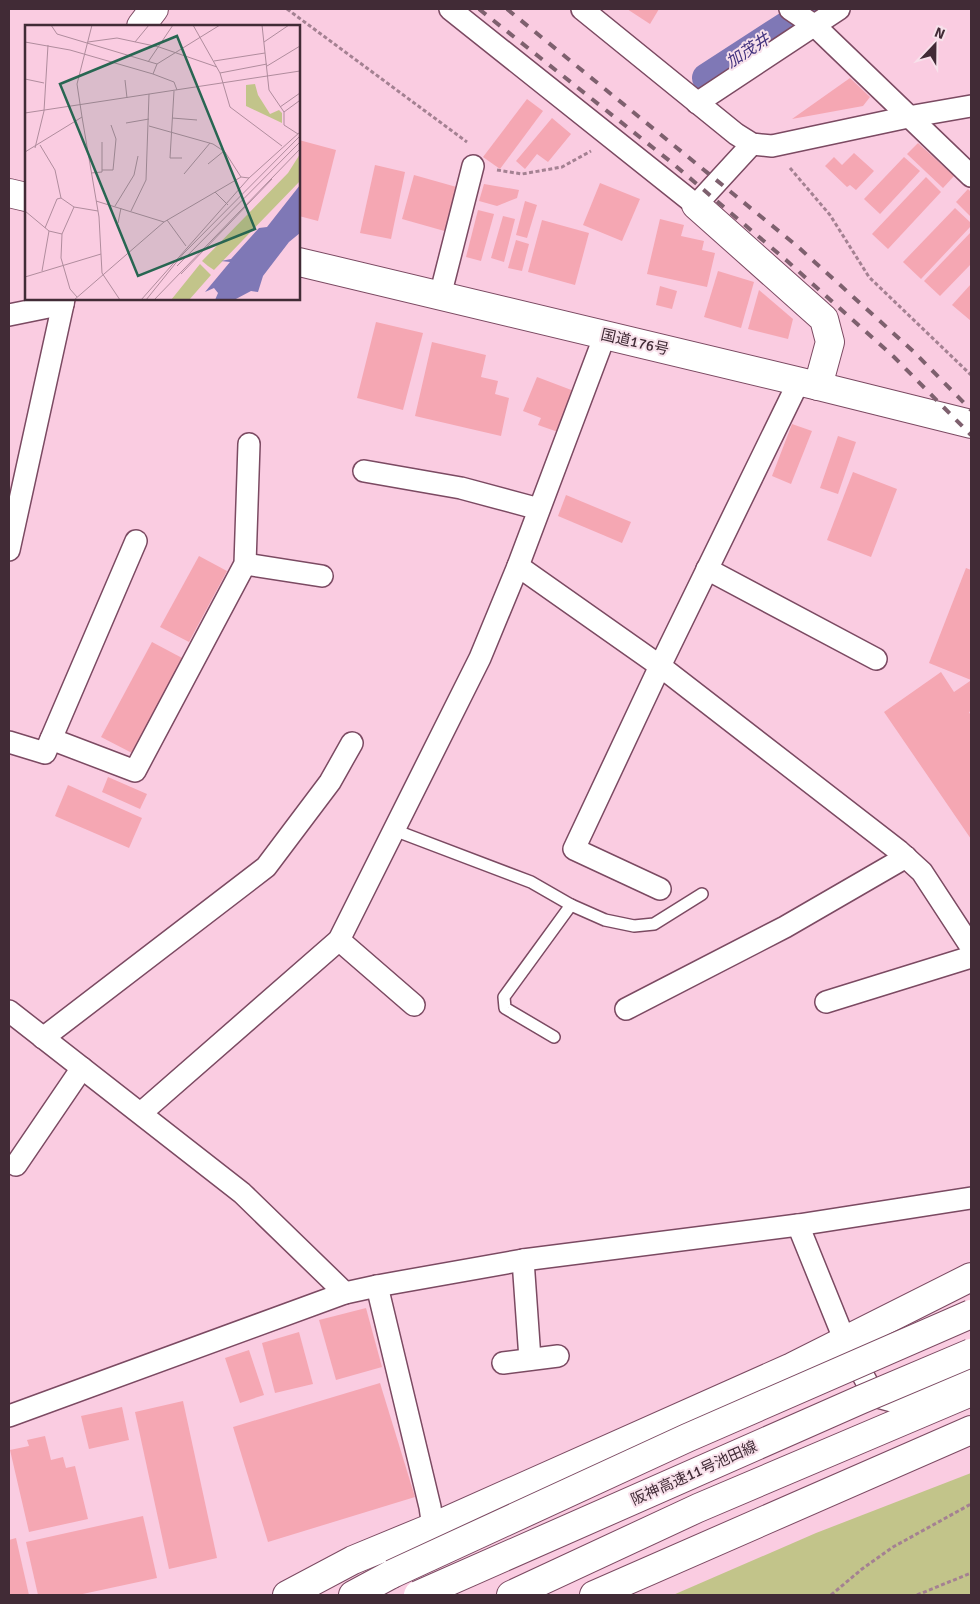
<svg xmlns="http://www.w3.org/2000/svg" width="980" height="1604" font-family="Signika,'Noto Sans JP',sans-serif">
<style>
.green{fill:#c2c48a}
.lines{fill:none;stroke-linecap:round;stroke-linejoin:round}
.canal{stroke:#7f78b6;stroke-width:30}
.building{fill:#f5a7b3}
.service-casing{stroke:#7b4a62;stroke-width:14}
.minor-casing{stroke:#7b4a62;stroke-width:24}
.tertiary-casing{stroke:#7b4a62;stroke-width:30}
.trunk-casing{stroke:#7b4a62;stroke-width:30}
.motorway-casing{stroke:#7b4a62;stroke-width:30}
.path{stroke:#a48192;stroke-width:3;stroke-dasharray:4 2.5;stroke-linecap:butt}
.service{stroke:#fff;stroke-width:11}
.minor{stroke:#fff;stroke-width:21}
.tertiary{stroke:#fff;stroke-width:28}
.trunk{stroke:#fff;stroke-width:28}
.motorway{stroke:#fff;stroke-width:28}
.rail{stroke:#7e606e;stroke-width:4;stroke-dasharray:9 9;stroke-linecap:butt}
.motorway-bridge-casing{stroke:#7b4a62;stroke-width:30;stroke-linecap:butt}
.motorway-bridge{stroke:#fff;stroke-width:28}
.labels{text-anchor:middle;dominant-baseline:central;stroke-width:4;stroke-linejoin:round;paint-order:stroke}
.street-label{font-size:15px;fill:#412b36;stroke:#f8e1eb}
.water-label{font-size:16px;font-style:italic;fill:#41317d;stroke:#f8e1eb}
.inset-road{fill:none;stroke:#b08c9d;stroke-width:1}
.view{fill:#286652;fill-opacity:0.15;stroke:#286652;stroke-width:2.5}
.inset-edge{fill:none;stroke:#412b36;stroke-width:2.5}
</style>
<rect width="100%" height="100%" fill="#facce1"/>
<path class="green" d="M971 1473V1595H673L816 1533Z"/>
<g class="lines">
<g class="canal">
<path d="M815 11 818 9"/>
<path d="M707 78 789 25"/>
</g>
</g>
<g class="building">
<path d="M627 9H659L650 24Z"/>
<path d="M850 78 870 97 863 106 792 119Z"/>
<path d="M527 99 543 111 500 169 483 157Z"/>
<path d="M552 118 571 134 548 162 537 154 525 169 516 161Z"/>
<path d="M299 140 336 150 318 221 299 216Z"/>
<path d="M918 143 954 176 943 188 907 154Z"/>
<path d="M854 153 874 171 856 190 850 185 847 187 825 166 834 157 842 165Z"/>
<path d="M904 157 920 171 880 214 864 199Z"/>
<path d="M375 165 405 172 391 239 360 233Z"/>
<path d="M414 175 460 188 448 232 402 219Z"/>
<path d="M926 177 941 192 888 249 872 234Z"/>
<path d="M600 183 640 199 622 241 583 225Z"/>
<path d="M484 184 519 190 517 198 497 206 479 201Z"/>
<path d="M968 189 971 192V217L956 202Z"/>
<path d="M525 201 537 205 527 238 516 235Z"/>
<path d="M955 208 971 223V226L921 279 903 262Z"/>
<path d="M478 210 494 214 481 261 466 257Z"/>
<path d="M503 216 515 219 504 262 491 258Z"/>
<path d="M660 219 684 225 681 236 704 241 702 250 715 253 707 287 647 274Z"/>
<path d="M542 220 589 233 575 285 528 272Z"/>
<path d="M971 232V264L940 296 924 281Z"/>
<path d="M516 240 529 244 522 271 508 268Z"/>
<path d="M718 271 754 282 741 328 704 317Z"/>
<path d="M971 284V321L952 305Z"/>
<path d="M660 286 677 291 672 309 656 305Z"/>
<path d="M759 290 793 319 788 339 748 329Z"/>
<path d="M376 322 423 333 403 410 357 398Z"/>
<path d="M432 342 486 355 481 377 498 381 495 394 509 398 501 436 415 416Z"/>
<path d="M537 377 574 391 558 432 538 425 541 418 523 411Z"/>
<path d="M792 424 812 431 791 484 772 476Z"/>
<path d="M838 436 856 442 838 494 820 488Z"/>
<path d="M853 472 897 489 871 557 827 540Z"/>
<path d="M566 495 631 522 622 543 558 516Z"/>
<path d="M199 556 227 571 189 642 160 627Z"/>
<path d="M966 568 971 570V680L929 663Z"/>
<path d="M152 642 184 659 132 753 101 737Z"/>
<path d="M941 672 954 692 970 681 971 683V711L969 712 971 716V839L884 712Z"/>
<path d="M108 777 147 794 140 809 102 792Z"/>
<path d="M68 785 142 818 129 848 55 816Z"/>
<path d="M366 1308 382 1367 336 1380 319 1320Z"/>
<path d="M299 1332 313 1384 275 1393 262 1343Z"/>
<path d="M249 1350 264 1395 240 1403 225 1358Z"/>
<path d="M380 1383 415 1497 268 1542 233 1427Z"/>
<path d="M183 1401 217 1558 169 1569 135 1412Z"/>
<path d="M122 1407 129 1440 89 1449 81 1416Z"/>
<path d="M45 1436 51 1460 63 1457 66 1468 75 1466 88 1519 29 1532 10 1450 29 1446 27 1440Z"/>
<path d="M143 1516 157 1578 78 1595H38L26 1542Z"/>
<path d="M16 1538 29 1595H9V1540Z"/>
</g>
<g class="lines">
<defs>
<g id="service">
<path d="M394 830 531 882 571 905 605 920 634 926 654 924 702 894"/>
<path d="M554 1037 505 1008 504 997 571 905"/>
</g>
<g id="minor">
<path d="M450 9 696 205 752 144"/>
<path d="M582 9 736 134 752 144 772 146 908 117 971 106"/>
<path d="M790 9 815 26 971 176"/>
<path d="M697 103 839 9"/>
<path d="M440 296 473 166"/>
<path d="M9 315 63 304 64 299"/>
<path d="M364 471 461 488 539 509"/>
<path d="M9 550 63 304"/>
<path d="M245 564 322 576"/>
<path d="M518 566 660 666 899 851 922 872 971 947"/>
<path d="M707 569 876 659"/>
<path d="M51 739 135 771 245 564 249 444"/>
<path d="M9 742 45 753 136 541"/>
<path d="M660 889 574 849 660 666 799 381"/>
<path d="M339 940 414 1005"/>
<path d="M826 1002 971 957"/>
<path d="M626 1009 785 927 906 857"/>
<path d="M9 1011 242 1193 345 1293"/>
<path d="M43 1038 266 867 330 782 352 743"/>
<path d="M141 1113 339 940 480 658 518 566 605 335"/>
<path d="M16 1165 82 1068"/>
<path d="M798 1225 845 1341 874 1396 907 1405 971 1377"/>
<path d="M523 1260 530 1359"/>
<path d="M377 1286 430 1507 433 1527"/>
<path d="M503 1363 558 1356"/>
<path d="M9 1416 345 1293 377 1286 523 1260 798 1225 971 1198"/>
</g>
<g id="tertiary">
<path d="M141 26 154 9"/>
<path d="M696 205 824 319 830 342 818 386"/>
<path d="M287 1595 353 1560 433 1527 792 1367 971 1277"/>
</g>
<g id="trunk">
<path d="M9 193 26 197"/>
<path d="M299 262 818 386 971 424"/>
</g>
<g id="motorway">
<path d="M353 1595 392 1574"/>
<path d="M511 1595 698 1508 971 1392"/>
<path d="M594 1595 971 1430"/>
</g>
</defs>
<use href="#service" class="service-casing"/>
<use href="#minor" class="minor-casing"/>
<use href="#tertiary" class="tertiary-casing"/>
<use href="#trunk" class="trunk-casing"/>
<use href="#motorway" class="motorway-casing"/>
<g class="path">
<path d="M287 9 467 142"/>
<path d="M790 168 830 215 869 277 971 375"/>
<path d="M497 170 522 174 562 167 591 151"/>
<path d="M831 1595 862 1569 893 1547 971 1504"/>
<path d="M917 1595 971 1573"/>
</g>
<use href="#service" class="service"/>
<use href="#minor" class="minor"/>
<use href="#tertiary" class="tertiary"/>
<use href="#trunk" class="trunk"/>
<use href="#motorway" class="motorway"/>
<g class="rail">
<path d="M479 9 671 162 786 260 894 357 971 435"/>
<path d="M507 9 797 246 914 352 971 410"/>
</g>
<defs>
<g id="motorway-bridge">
<path d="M392 1574 687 1438 971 1314"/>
<path d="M418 1595 860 1400 971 1353"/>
</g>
</defs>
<use href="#motorway-bridge" class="motorway-bridge-casing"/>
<use href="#motorway-bridge" class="motorway-bridge"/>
</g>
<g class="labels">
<g class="street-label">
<text transform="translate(635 342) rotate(13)">国道176号</text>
<text transform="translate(694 1473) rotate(-24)">阪神高速11号池田線</text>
</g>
<g class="water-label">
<text transform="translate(748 51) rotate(-33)">加茂井</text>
</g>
</g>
<g transform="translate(25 25)">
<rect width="275" height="275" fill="#facce1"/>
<path d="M230 59 233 70 245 89 254 85 257 88V98L221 81V60ZM275 129V156L189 245 183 241 177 236 263 148ZM175 239 186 250 164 275H146Z" fill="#c2c48a"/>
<path d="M275 160V208L264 217 238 251 233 267 226 266 209 275H190L193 268 189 263 180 267 205 237 196 236 206 234 234 203 242 202Z" fill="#7f78b6"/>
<path class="inset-road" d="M26 0 32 9 132 39 195 0M168 0 195 48 205 82 257 121M237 0 244 65 259 87V100L273 109M0 17 45 25 128 49 132 39M63 17 92 13 134 22 192 42M110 17 124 0M239 17 264 0M189 36 240 28M123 37 148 0M242 41 275 21M195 48 242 39M128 49 149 57 152 65M0 54 19 58M100 55 102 73M149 66 145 133H157M255 82 275 68M259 87 274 76M0 88 275 46M57 92 74 192 77 248 95 275M147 93 172 95M101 98 124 94M124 101 188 119 200 127 216 152M15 120 30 145 36 173 49 182 73 186M10 123 19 86 23 20M0 127 57 92 52 59 67 0M183 139 199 126M77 145H88L91 114 86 100M66 148 77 147V117M159 149 185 118M190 167 203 180M71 176 139 197M90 181 109 150 113 131M49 182 37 209 36 233 45 264 52 272M0 186 24 206 37 209M106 186 121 155 124 69M142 195 161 221M93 198 96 183M20 203 32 174 36 173M152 241 275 117M17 246 24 206M156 249 247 154M0 252 76 229M49 275 139 197 216 152 224 153M116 275 224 153 275 107M121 275 158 229 275 111M129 275 275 124"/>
<path class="view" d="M152 11 230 204 113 251 35 59Z"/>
<rect width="275" height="275" class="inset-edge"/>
</g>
<rect width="980" height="1604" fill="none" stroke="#412b36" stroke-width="20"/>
<g transform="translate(935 45) rotate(22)" stroke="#f8e1eb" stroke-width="4" paint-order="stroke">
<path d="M0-4L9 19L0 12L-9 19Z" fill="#412b36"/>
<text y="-8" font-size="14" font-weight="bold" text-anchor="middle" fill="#412b36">N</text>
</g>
</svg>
